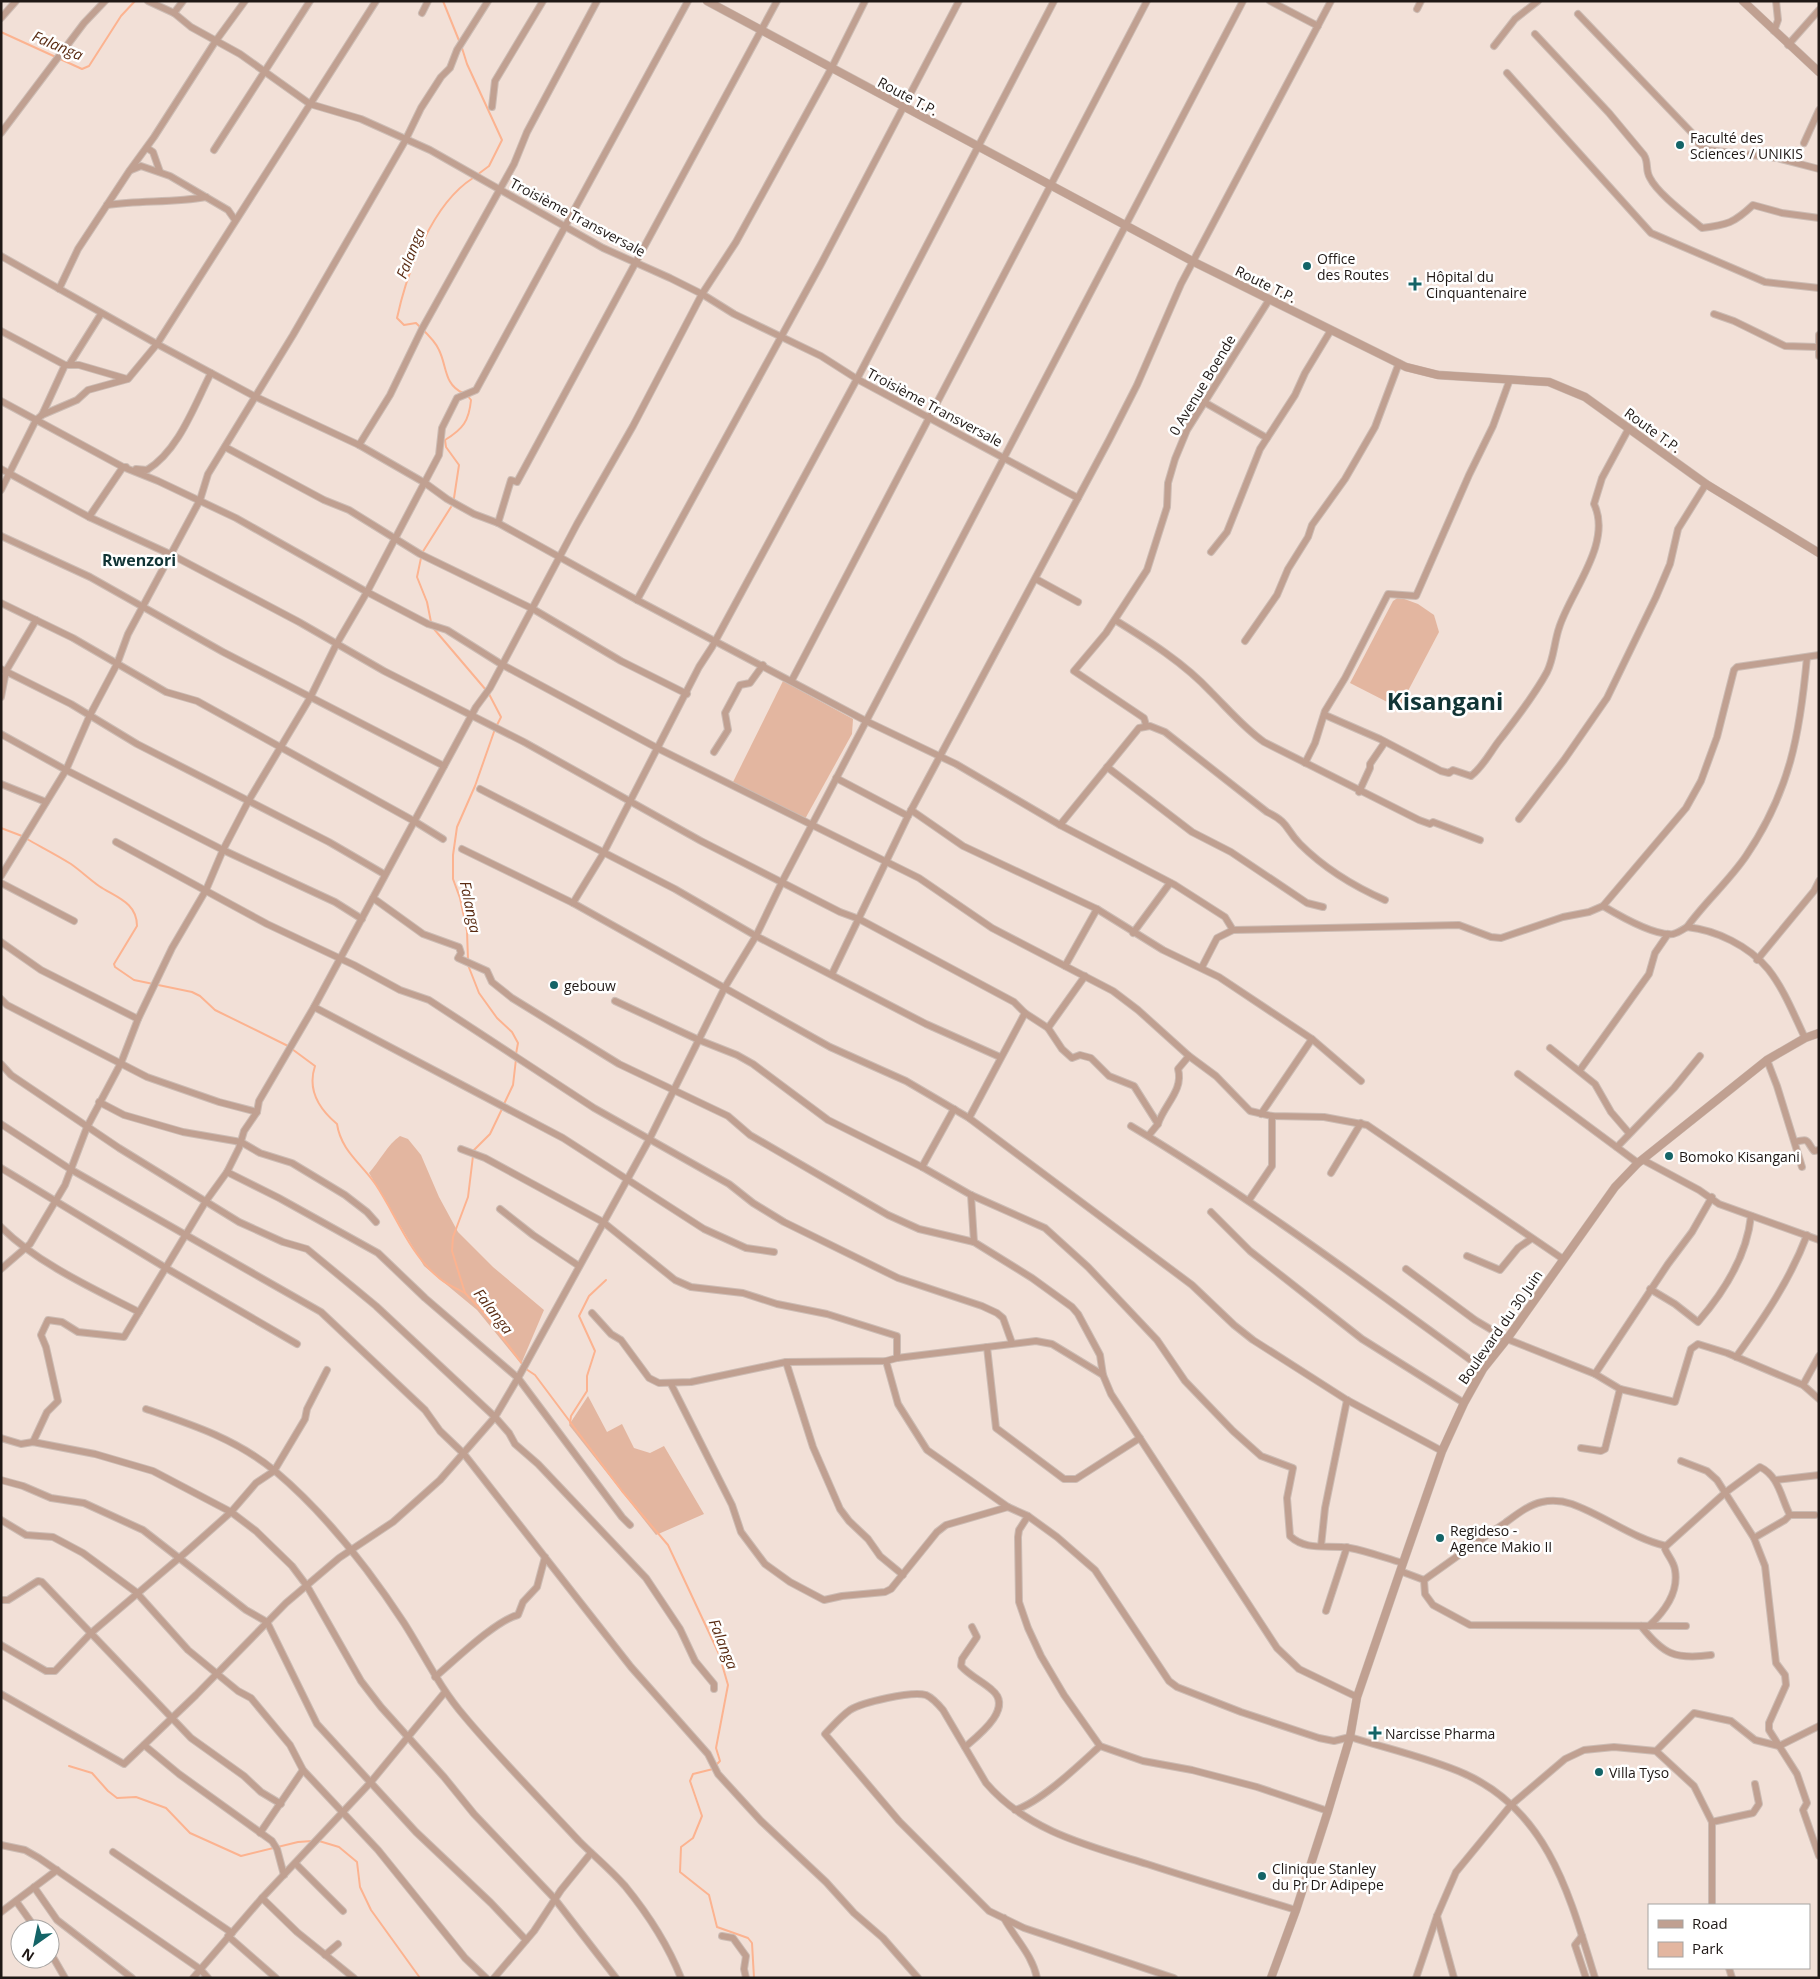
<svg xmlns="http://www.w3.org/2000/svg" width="1820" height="1979" font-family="'Open Sans',sans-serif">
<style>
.green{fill:#e3b6a0}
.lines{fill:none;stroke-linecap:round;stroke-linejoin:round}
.stream{stroke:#fcb390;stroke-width:2}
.minor-casing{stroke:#ccbcb4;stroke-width:8}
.tertiary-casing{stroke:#ccbcb4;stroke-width:9}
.minor{stroke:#c0a091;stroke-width:6}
.tertiary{stroke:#c0a091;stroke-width:8}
.poi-dot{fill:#146467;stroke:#fff;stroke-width:2}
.labels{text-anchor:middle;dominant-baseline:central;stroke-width:5;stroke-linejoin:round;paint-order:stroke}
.street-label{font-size:14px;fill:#1f1815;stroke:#fff}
.poi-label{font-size:14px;fill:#1f1815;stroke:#fff;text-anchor:start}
.water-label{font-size:15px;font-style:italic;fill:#592b12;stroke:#fff}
.quarter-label{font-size:16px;font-weight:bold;fill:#113435;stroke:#fff}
.town-label{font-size:24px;font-weight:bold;fill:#113435;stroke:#fff}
</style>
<rect width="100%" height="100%" fill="#f2e0d7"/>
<g class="green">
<path d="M1399 597 1418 604 1434 615 1439 632 1399 708 1350 683 1393 601Z"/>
<path d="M783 681 853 719 852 734 805 819 733 782Z"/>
<path d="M400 1136 408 1139 421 1155 439 1197 458 1232 493 1267 544 1310 521 1364 477 1310 424 1266 369 1173C379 1162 388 1144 400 1136Z"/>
<path d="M588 1396 607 1432 622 1424 634 1448 650 1453 664 1446 704 1514 656 1535 569 1425Z"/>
</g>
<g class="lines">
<g class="stream">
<path d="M443 1 460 43"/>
<path d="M1 32 82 69 89 66 121 16 135 1"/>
<path d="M462 48 467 64 502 140 489 166 477 175"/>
<path d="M463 393C444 385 447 366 439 350 435 340 423 330 416 323L404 325 397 318C407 272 432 204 473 178"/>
<path d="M454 498 459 465 446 447 445 440C463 429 469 421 471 400L467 395"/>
<path d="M422 553 451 507"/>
<path d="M421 558 417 577 427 602 431 622"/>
<path d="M434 629 486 690"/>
<path d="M489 694 501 717 497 725"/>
<path d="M1 828 22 836"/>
<path d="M27 839C41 847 57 855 71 864 81 871 89 879 99 886 115 897 137 902 137 926L114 964 115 967 134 980 192 992 200 996 215 1010 288 1046"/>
<path d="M468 960 467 931 460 898 453 879V855L457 827 475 786 495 729"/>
<path d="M468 965 479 993 497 1018 512 1032 518 1043 516 1054"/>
<path d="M292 1049 315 1066C307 1090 319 1109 337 1124 341 1151 362 1164 376 1185 396 1215 409 1253 438 1277 445 1284 456 1288 465 1293"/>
<path d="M504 1104 513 1085 516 1059"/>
<path d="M473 1151 490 1134 502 1109"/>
<path d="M473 1156 468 1197 453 1237 452 1251 465 1293 484 1313 523 1365"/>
<path d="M526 1369 535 1375 622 1491 668 1545 719 1654 728 1685 716 1748 720 1761 716 1765"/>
<path d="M570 1423 571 1416 587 1391V1376L595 1351 579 1316 589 1296 606 1280"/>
<path d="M69 1766 92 1773 108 1791 117 1798 136 1797 166 1808 190 1833 241 1856 298 1842 312 1841"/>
<path d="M713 1769 693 1774 690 1781 702 1816 693 1838 681 1847 680 1872 709 1895 717 1927 748 1938 752 1943 754 1978"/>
<path d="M319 1841 339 1847 357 1862 360 1887 371 1910 420 1978"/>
</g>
<defs>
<g id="minor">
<path d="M148 1 174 13 191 27 240 54 310 104 361 119 430 150 603 248 670 278 702 294 734 314 821 356 857 379 1078 498"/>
<path d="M1270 1 1318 26"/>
<path d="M1417 9 1421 1"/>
<path d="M174 13 183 1"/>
<path d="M422 13 428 1"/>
<path d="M1578 14 1693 134C1697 142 1699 146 1708 150L1777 158 1819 169"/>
<path d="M1 18 16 1"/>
<path d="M1774 31 1778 20 1776 1"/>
<path d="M1535 34 1609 113 1644 155C1649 163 1645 170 1650 178 1658 194 1688 216 1702 228 1727 225 1734 223 1753 205L1782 213 1819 218"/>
<path d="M1788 45 1819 10"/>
<path d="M1494 46 1515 19 1538 1"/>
<path d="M1507 73 1651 233 1765 282 1819 288"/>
<path d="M492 107 495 81 543 1"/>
<path d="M1 133 84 23 105 1"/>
<path d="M1804 143 1819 110"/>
<path d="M147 148 153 152 160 172"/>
<path d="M214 150 310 1"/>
<path d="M131 170 141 166 170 176 228 210 235 220"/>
<path d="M107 205C140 200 173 203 206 197"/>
<path d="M1 256 157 344 254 396 359 445 425 483 447 499 474 514 498 523 637 600 866 721 956 764 1060 825 1175 885 1225 917 1233 930"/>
<path d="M59 289 78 249 130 170 154 137 215 42 245 1"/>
<path d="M1714 314 1734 321 1785 346 1817 347"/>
<path d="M1 331 65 365"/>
<path d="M1819 335V356"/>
<path d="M69 365H79L127 379"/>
<path d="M1 401 123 467 158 481 236 518 367 592 428 624 447 630 501 664 659 749 919 878 992 928 1113 991 1138 1010 1189 1056 1216 1076 1250 1111 1272 1116 1324 1117 1367 1125 1563 1259"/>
<path d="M1204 402 1267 438"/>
<path d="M42 415 77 400 88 390 128 379 157 344 376 1"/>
<path d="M359 445 390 395 422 329 514 164 527 132 597 1"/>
<path d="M225 447 324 500 349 510 420 554 533 609 621 661 687 694"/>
<path d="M1 469 89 517 172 555 299 622 384 671 524 742 701 841 840 912 859 919 1014 1002 1025 1013 1048 1028 1062 1049 1072 1058 1080 1055 1091 1058 1109 1076 1134 1086 1158 1124 1149 1135"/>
<path d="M136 469 147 470C179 450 194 406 211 373"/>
<path d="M1 490 36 420 42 415 65 365H69L101 314"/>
<path d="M89 517 123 467H126"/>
<path d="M498 523 511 480 517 482 777 1"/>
<path d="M1 536 90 577 223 652 444 766"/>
<path d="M1211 552 1227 532 1260 449 1295 395 1305 373 1331 330"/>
<path d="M1036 579 1078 602"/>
<path d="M637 600 821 264 959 1"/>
<path d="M1 603 73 638 166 692 197 701 414 821 443 839"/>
<path d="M1115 620C1149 641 1184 663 1211 692 1229 710 1244 728 1264 742L1419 820 1430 824 1433 822 1480 840"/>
<path d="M1245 641 1277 595 1288 569 1308 537 1312 525 1345 479 1375 427 1399 363"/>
<path d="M1 669 71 704 137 744 329 842 384 874"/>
<path d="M792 680 1147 1"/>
<path d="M1 697 6 671 36 620"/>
<path d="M1325 715 1380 739 1441 771 1449 773 1453 770 1471 776C1485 765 1491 750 1502 737 1518 716 1534 696 1547 672 1554 658 1554 643 1559 628 1570 592 1613 543 1594 504L1602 478 1629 428"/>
<path d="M1146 725 1144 718 1074 671 1106 633 1147 570 1167 507 1168 483 1175 459 1187 430 1269 300"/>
<path d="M1 734 66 770 223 850 335 902 362 919"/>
<path d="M714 752 728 730 725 713 740 685 750 683 763 665"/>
<path d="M1305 763 1315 743 1325 711 1345 678 1388 594 1416 596 1469 475 1493 426 1510 379"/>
<path d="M1107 767 1192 832 1231 852 1307 903 1323 907"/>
<path d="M836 778 908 816"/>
<path d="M1 784 46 802"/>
<path d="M480 789 675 889 756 936 926 1024 1000 1057"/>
<path d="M1359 792 1370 768V764L1385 742"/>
<path d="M911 810 963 846 1097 909 1163 950 1219 977 1312 1039 1361 1081"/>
<path d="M1519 819 1564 760 1607 698 1656 597 1670 564 1678 529 1706 484"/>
<path d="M1060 825 1139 728 1150 726 1165 732 1267 812C1290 823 1285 829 1300 844 1325 869 1353 886 1385 900"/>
<path d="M116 842 267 924 354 965 400 990 429 1000 594 1108 729 1184 753 1203 784 1222 898 1278 982 1306 997 1313 1003 1318 1012 1343"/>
<path d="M462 849 573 903 830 1047 906 1081 969 1118 1192 1285 1234 1325 1253 1340 1347 1400 1442 1451"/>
<path d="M1 876 66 770 90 715 117 664 128 634 200 500 208 474 293 335 405 141 421 108 441 77 450 68 457 50 488 1"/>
<path d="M1 883 74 921"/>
<path d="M373 898 423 934 459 947 461 953 458 958 487 971 492 982 512 998 619 1064 728 1116 750 1135 888 1215 919 1229 974 1242 1032 1278 1072 1307 1078 1314 1100 1355 1103 1375 1111 1394 1277 1648 1299 1669 1357 1697"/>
<path d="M573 903 603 854 699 667 712 647 857 379 1054 1"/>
<path d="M1603 906C1618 915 1655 936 1673 934 1678 933 1682 930 1687 927 1716 930 1749 946 1768 969 1784 989 1794 1015 1805 1038"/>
<path d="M1687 927C1705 902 1729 881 1746 856 1790 791 1800 734 1807 657"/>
<path d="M1133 933 1170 883"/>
<path d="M1 942 41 970 138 1019"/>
<path d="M1757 960 1814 891 1819 881"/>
<path d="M1065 966 1097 909"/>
<path d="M1202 967 1217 938 1233 930 1459 925 1491 937 1501 938 1563 917 1589 912 1603 906 1686 808 1701 781 1717 737 1734 670 1737 667 1819 655"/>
<path d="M832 974 908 816 1109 440 1137 385 1181 284 1331 1"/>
<path d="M1 999 7 1005 147 1077 219 1102 257 1112"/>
<path d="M615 1001 699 1040 737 1055 753 1064 828 1120 922 1167 971 1195 1045 1228 1088 1267 1157 1340 1185 1381 1233 1431 1261 1456 1293 1468 1287 1498 1290 1536C1307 1552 1329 1544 1350 1548 1367 1551 1385 1558 1403 1563"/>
<path d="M314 1007 563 1138 704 1229 746 1248 774 1252"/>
<path d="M1048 1028 1085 976"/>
<path d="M1550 1048 1595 1084 1611 1112 1629 1133"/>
<path d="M1767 1060 1777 1086 1802 1167"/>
<path d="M1 1064 11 1075 119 1148 239 1222 283 1242 307 1249 376 1306 495 1417 509 1433 515 1444 538 1464 646 1578 680 1629 695 1661 714 1684V1689"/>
<path d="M1580 1070 1649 974 1655 953 1668 934"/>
<path d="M1518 1074 1638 1163"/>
<path d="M99 1102 124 1115 183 1132 241 1142 260 1153 292 1163 345 1195 367 1212 376 1222"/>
<path d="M1261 1114 1312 1039"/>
<path d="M969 1118 1025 1013"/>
<path d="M1 1124 70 1169 321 1312 425 1410 440 1431 464 1454 631 1667 708 1754 718 1774 761 1821 826 1882 854 1913 883 1938 918 1978"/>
<path d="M1158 1124C1164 1105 1184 1090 1178 1069L1189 1056"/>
<path d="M1131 1126C1253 1199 1367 1285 1483 1369"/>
<path d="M1795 1142C1810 1138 1806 1141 1814 1151L1819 1150"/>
<path d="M1617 1147 1674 1088 1700 1056"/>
<path d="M461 1149 485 1158 603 1222 675 1280 691 1287 743 1293 777 1304 827 1314 897 1336V1358"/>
<path d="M1643 1160 1699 1190 1719 1204 1819 1240"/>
<path d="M922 1167 954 1109"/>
<path d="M1 1168 166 1268 297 1344"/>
<path d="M227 1172 279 1198 378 1253 425 1298 518 1378 622 1517 630 1525"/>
<path d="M1331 1173 1361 1123"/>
<path d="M971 1195 974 1242"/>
<path d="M1249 1200 1272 1166V1116"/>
<path d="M500 1209 533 1235 579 1266"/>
<path d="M1211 1212 1250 1251 1362 1339 1464 1403"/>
<path d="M1 1227C37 1263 94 1289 139 1312"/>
<path d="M1467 1256 1500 1270 1518 1248 1531 1239"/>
<path d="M1 1269 30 1244 65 1185 87 1127 121 1063 138 1019 172 948 206 890 223 850 249 800 310 698 336 645 367 592 439 455 442 428 457 398 476 390 688 1"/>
<path d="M1406 1269 1475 1320 1507 1339 1595 1374 1620 1389 1675 1402 1691 1349 1698 1344 1727 1353 1803 1385 1819 1399"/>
<path d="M1650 1289 1675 1304 1698 1322C1724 1292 1747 1255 1751 1216"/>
<path d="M592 1313 611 1334 621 1340 649 1378 659 1383 691 1382 786 1362 886 1361 897 1358 1036 1341 1052 1344 1103 1375"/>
<path d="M987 1347 996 1428 1064 1479H1076L1140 1438"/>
<path d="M1736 1357C1764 1318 1790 1280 1807 1235"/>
<path d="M886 1361 898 1404 927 1450 1008 1507 1028 1516 1057 1537 1095 1570 1169 1681 1177 1687 1241 1712 1319 1738 1334 1741 1350 1737C1388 1749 1429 1758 1465 1774 1549 1812 1570 1897 1595 1978"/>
<path d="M786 1362 813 1447 840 1509 849 1521 868 1539 880 1556 903 1575"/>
<path d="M1595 1374 1668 1264 1692 1232 1712 1197"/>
<path d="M671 1384 732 1505 741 1532 765 1564 790 1582 824 1600 842 1596 885 1592 891 1589 937 1532 946 1525 1008 1507"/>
<path d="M1803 1385 1819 1356"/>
<path d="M146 1409C193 1425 236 1439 275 1471 326 1514 368 1568 404 1623 425 1656 439 1687 465 1717 501 1760 541 1800 579 1841 594 1856 611 1870 625 1886 647 1913 668 1945 681 1978"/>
<path d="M1 1438 21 1444 33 1442 95 1454 153 1471 231 1512 256 1531 292 1566 307 1586 361 1681 381 1707 444 1777 474 1814 554 1898 616 1978"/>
<path d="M33 1442 47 1412 58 1401 46 1347 41 1335 48 1320 62 1322 78 1332 124 1337 206 1201 227 1172 239 1148 244 1131 257 1112 259 1101 314 1007 476 707 490 688 577 524 633 426 702 294 736 242 831 69 865 1"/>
<path d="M1581 1448 1601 1451 1605 1449 1620 1389"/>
<path d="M1681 1461 1707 1471 1717 1480 1754 1538 1765 1566 1776 1663 1785 1675 1786 1685 1769 1723V1730L1797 1774 1807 1803 1803 1810 1819 1856"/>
<path d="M1 1480 23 1486 51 1498 84 1503 143 1530 246 1610 267 1622 317 1724 416 1832 491 1903 526 1940"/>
<path d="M1776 1480 1819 1475"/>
<path d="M1790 1515H1815"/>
<path d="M1028 1516 1019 1530 1018 1537 1019 1602 1028 1628 1041 1656 1064 1695 1100 1746 1143 1761 1192 1770 1257 1787 1328 1811"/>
<path d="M1 1520 26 1535 53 1537 83 1553 136 1592 188 1650 238 1691 251 1698 290 1745 303 1770 378 1850 465 1958 486 1978"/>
<path d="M1321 1546 1325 1508 1347 1400"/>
<path d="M1400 1571 1424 1580 1425 1594 1433 1605 1470 1625 1686 1626"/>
<path d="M1424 1580C1451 1561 1478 1541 1505 1523 1516 1515 1528 1505 1542 1502 1551 1500 1563 1501 1572 1504 1605 1516 1632 1538 1666 1546"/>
<path d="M1 1600H8L38 1581 42 1582 191 1738 244 1776 261 1792 281 1804"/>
<path d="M1326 1611 1347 1547"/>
<path d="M1641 1626C1663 1654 1675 1660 1711 1655"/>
<path d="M1649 1626C1664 1612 1679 1592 1675 1570 1674 1562 1668 1556 1665 1549L1666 1546 1726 1492 1760 1467C1779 1476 1781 1498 1790 1515L1785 1520 1754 1538"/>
<path d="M1 1645 46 1671H55L91 1633 185 1553 231 1512 256 1483 274 1471 305 1419 307 1409 327 1370"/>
<path d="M435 1677C453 1662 496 1620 518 1615L523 1602 537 1587 545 1557"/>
<path d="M1 1694 124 1764 196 1695 286 1603 339 1558 393 1522 440 1480 495 1417 518 1378 649 1140 725 987 756 936 782 882 1243 1"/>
<path d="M144 1745 179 1774 272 1841 277 1849 284 1875"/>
<path d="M965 1747C979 1735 1014 1708 992 1690 982 1681 970 1676 961 1666L962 1659 977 1637 972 1627"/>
<path d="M1656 1751 1694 1713 1731 1721 1755 1740 1779 1746 1819 1726"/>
<path d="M1015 1810C1041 1802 1079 1765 1100 1746"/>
<path d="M1712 1822 1753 1813 1759 1804 1755 1784"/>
<path d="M260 1833 303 1770"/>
<path d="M1 1845 25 1850 39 1858 200 1969 208 1978"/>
<path d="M113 1852 232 1933"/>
<path d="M296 1864 343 1911"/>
<path d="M34 1887 57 1920 132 1978"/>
<path d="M262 1898 297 1932 354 1978"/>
<path d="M16 1901 36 1929"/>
<path d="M1 1912 57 1870"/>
<path d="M1437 1916 1454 1978"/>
<path d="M1004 1918C1015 1939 1032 1954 1037 1978"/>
<path d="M228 1936 276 1978"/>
<path d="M722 1936 733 1938 746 1956 744 1969 746 1978"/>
<path d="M1582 1936 1575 1945 1586 1978"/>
<path d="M50 1952 65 1978"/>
<path d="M325 1955 338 1944"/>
<path d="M1729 1968 1732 1978"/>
<path d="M193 1978 262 1898 370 1783 445 1692"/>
<path d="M494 1978 534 1931 561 1890 591 1853"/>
<path d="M1174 1978 1024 1928 989 1911 899 1821 825 1734C833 1726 840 1717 850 1710 863 1702 911 1691 926 1695 933 1698 938 1704 943 1710L986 1783C1027 1831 1089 1846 1147 1864 1196 1880 1246 1895 1296 1910"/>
<path d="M1416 1978 1437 1916 1456 1872 1511 1805 1565 1759 1584 1750 1614 1747 1656 1751 1694 1786 1712 1822V1905"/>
</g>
<g id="tertiary">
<path d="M707 1 1194 262 1406 367 1438 375 1549 382 1585 397 1706 484 1819 553"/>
<path d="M1743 1 1819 72"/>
<path d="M1271 1978 1296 1910 1328 1811 1350 1737 1357 1697 1403 1563 1442 1451 1464 1403 1483 1369 1507 1339 1615 1187 1638 1163 1767 1060 1805 1038 1819 1033"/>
</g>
</defs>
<use href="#minor" class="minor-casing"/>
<use href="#tertiary" class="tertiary-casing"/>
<use href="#minor" class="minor"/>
<use href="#tertiary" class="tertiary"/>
</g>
<g class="poi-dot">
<circle cx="1680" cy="145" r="5"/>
<circle cx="1307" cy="266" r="5"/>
<path d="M1412.5 276.5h5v5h5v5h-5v5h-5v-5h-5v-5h5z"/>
<circle cx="554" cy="985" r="5"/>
<circle cx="1669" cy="1156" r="5"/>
<circle cx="1440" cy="1538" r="5"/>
<path d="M1372.5 1725.5h5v5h5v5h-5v5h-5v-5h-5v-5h5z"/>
<circle cx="1599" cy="1772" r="5"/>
<circle cx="1262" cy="1876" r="5"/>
</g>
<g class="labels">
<g class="street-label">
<text transform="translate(908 96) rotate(28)">Route T.P.</text>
<text transform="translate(578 217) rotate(28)">Troisième Transversale</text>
<text transform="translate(1266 284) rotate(26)">Route T.P.</text>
<text transform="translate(1202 385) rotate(-59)">0 Avenue Boende</text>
<text transform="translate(935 407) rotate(28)">Troisième Transversale</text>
<text transform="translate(1653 430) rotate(36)">Route T.P.</text>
<text transform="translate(1500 1327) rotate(-55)">Boulevard du 30 Juin</text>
</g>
<g class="poi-label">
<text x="1690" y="137">Faculté des<tspan x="1690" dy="16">Sciences / UNIKIS</tspan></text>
<text x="1317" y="258">Office<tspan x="1317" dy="16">des Routes</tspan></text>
<text x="1426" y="276">Hôpital du<tspan x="1426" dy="16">Cinquantenaire</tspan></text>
<text x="564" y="985">gebouw</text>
<text x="1679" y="1156">Bomoko Kisangani</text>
<text x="1450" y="1530">Regideso -<tspan x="1450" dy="16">Agence Makio II</tspan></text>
<text x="1385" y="1733">Narcisse Pharma</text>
<text x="1609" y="1772">Villa Tyso</text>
<text x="1272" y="1868">Clinique Stanley<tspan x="1272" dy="16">du Pr Dr Adipepe</tspan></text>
</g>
<g class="water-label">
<text transform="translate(58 45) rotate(23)">Falanga</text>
<text transform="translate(410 253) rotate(-68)">Falanga</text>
<text transform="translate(471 907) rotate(78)">Falanga</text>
<text transform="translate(494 1311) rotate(52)">Falanga</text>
<text transform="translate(724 1644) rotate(68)">Falanga</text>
</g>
<g class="quarter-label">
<text x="139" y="560">Rwenzori</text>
</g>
<g class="town-label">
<text x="1445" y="700">Kisangani</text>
</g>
</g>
<rect width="1820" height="1979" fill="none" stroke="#1f1815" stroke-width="5"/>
<rect x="1648" y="1904" width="162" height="65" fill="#ffffff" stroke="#a5a3a1"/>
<rect x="1658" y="1920" width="25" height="8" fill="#c0a091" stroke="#a5a3a1"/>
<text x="1692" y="1929" font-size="15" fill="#1f1815">Road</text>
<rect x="1658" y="1942" width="25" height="15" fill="#e3b6a0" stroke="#a5a3a1"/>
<text x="1692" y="1954" font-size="15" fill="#1f1815">Park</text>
<g transform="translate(35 1944) rotate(213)"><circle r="24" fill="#ffffff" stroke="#a5a3a1"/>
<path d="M0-4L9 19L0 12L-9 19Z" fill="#146467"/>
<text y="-8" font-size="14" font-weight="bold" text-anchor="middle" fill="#1f1815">N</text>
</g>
</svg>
